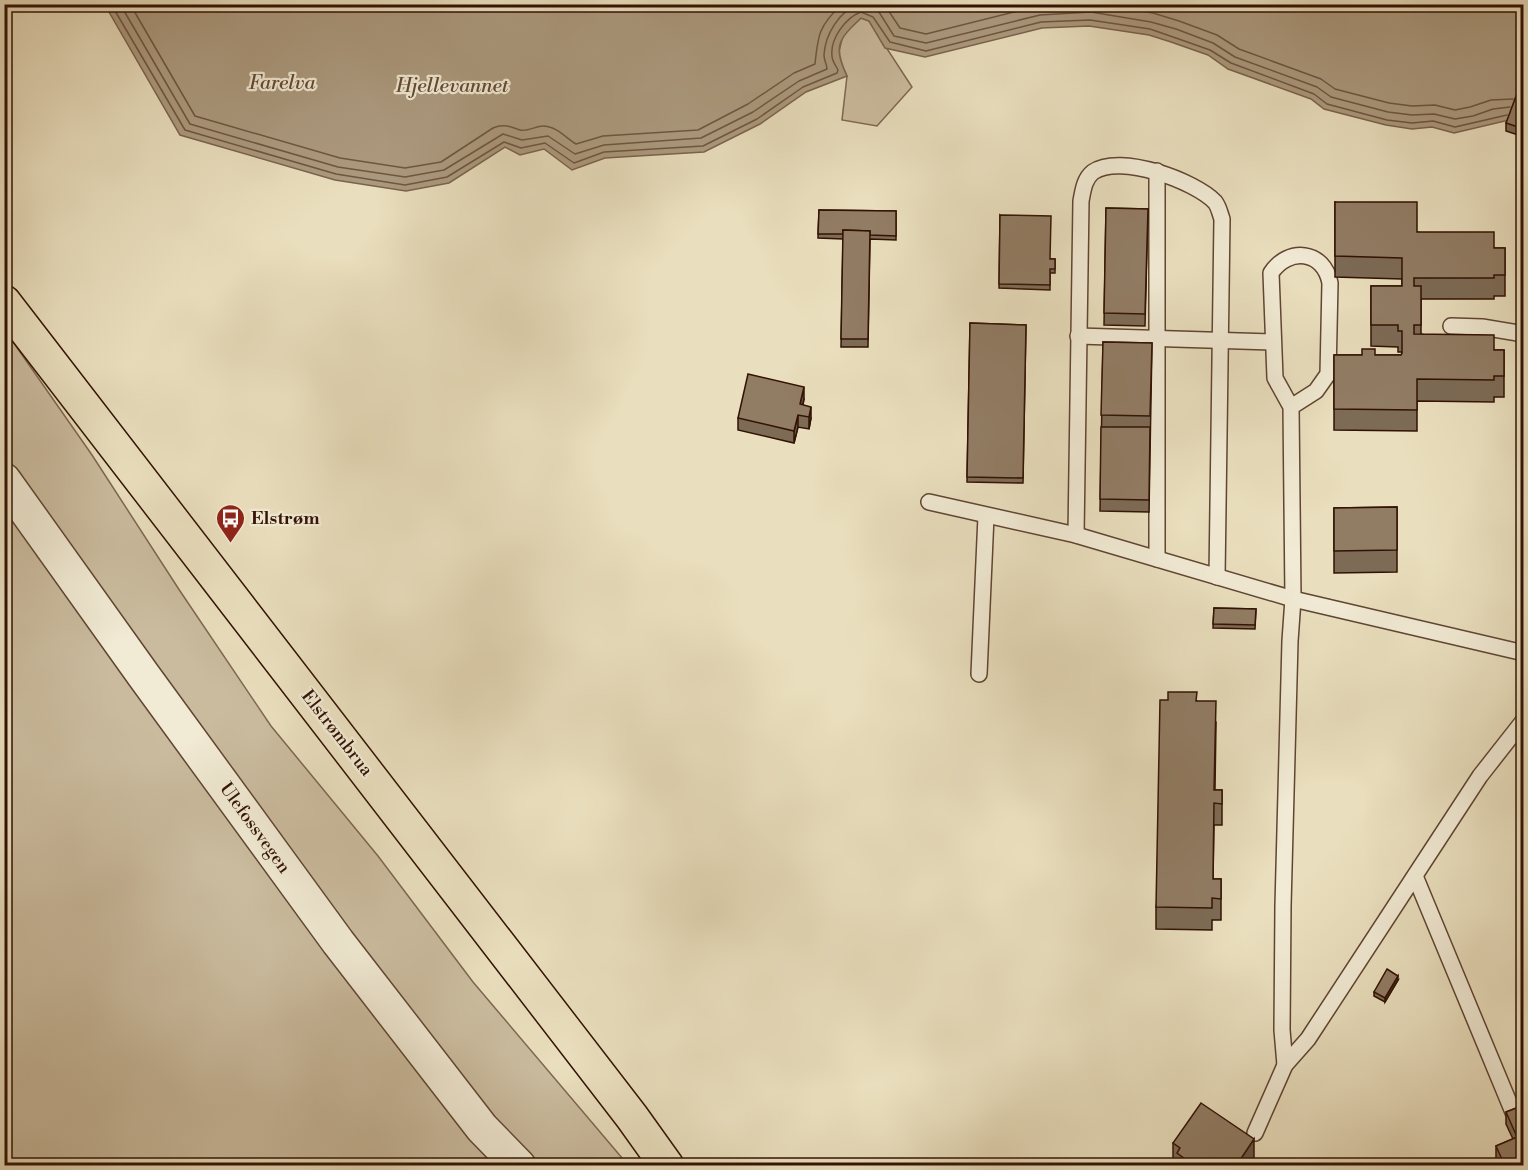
<svg xmlns="http://www.w3.org/2000/svg" width="1528" height="1170" font-family="'Libre Bodoni',serif">
<style>
.green{fill:#cabb9e;stroke:#7e6651;stroke-width:1.5}
.water{fill:#ab997e;stroke:#7b634d;stroke-width:1.5}
.lines{fill:none;stroke-linecap:round;stroke-linejoin:round}
.shore{stroke:#6e5641;stroke-width:1.5}
.service-casing{stroke:#604532;stroke-width:18}
.tertiary-casing{stroke:#604532;stroke-width:36}
.primary-casing{stroke:#321204;stroke-width:36}
.service{stroke:#f1ead4;stroke-width:15}
.tertiary{stroke:#f1ead4;stroke-width:33}
.primary{stroke:#e9debd;stroke-width:33}
.wall{fill:#7d6b56;stroke:#321204;stroke-width:1.5}
.shaded-wall{fill:#665746;stroke:#321204;stroke-width:1.5}
.building{fill:#917c64;stroke:#321204;stroke-width:1.5}
.labels{text-anchor:middle;dominant-baseline:central;stroke-width:4.5;stroke-linejoin:round;paint-order:stroke}
.poi-label{font-size:18px;font-weight:bold;fill:#321204;stroke:#f1ead4;text-anchor:start}
.street-label{font-size:18px;fill:#321204;stroke:#f1ead4}
.water-label{font-size:20px;font-style:italic;fill:#624835;stroke:#f1ead4}
</style>
<rect width="100%" height="100%" fill="#e9debd"/>
<filter id="stains"><feTurbulence type="fractalNoise" baseFrequency=".00333" numOctaves="4"/><feColorMatrix values="0 0 0 0 .2 0 0 0 0 .09 0 0 0 0 .02 0 0 0 .5 -.17"/></filter>
<radialGradient id="worn" r=".72"><stop offset=".6" stop-color="#630" stop-opacity="0"/><stop offset="1" stop-color="#630" stop-opacity=".3"/></radialGradient>
<g class="green">
<path d="M861 18 869 21 912 87 877 126 842 120 847 76 838 56 843 35Z"/>
<path d="M4 329 92 455 180 591 271 726 378 856 473 982 628 1165H5Z"/>
</g>
<path class="water" d="M105 5H1523V137L1509 120 1454 133 1432 127 1412 129 1386 125 1324 109 1311 99 1228 69 1208 55 1171 42 1149 35 1089 26 1042 28 925 57 885 48 869 21 861 18C838 40 833 46 847 76L806 92 760 124 704 152 605 158 572 170 544 149 520 155 505 147 449 183 406 191 335 180 180 135Z"/>
<g class="lines">
<g class="shore">
<path d="M111 4 185 130 336 174 405 185 447 177 504 142 521 148 545 143 574 163 604 152 703 146 757 119 803 87 837 73 838 70C836 66 832 61 832 56 830 39 845 18 861 12L873 17 890 42 926 51 1041 22 1090 20 1150 29 1173 37 1210 50 1231 63 1314 94 1327 104 1387 120 1412 123 1433 121 1455 127 1507 115"/>
<path d="M120 4 190 124 338 167 405 177 444 170 503 134 522 140 548 136 575 154 604 145 701 138 753 112 799 81 827 69C827 64 824 61 824 55 825 35 839 11 859 4"/>
<path d="M130 4 195 116 340 158 405 168 441 162 493 128C504 123 510 127 520 130 527 132 536 126 543 126 556 126 566 138 576 144L603 136 698 130 748 104 794 73 815 64C818 34 819 26 842 4"/>
<path d="M863 4 879 12 894 36 926 43 1040 15 1091 12 1151 22 1176 29 1213 43 1235 57 1317 87 1331 97 1388 112 1412 115 1434 114 1455 119 1473 116 1493 109 1510 107"/>
<path d="M884 4 900 28 926 34 1038 6 1064 4"/>
<path d="M1101 4 1153 13 1179 21 1217 35 1239 49 1321 79 1335 89 1389 103 1412 106 1435 105 1455 110 1470 107 1491 100 1513 99"/>
</g>
<defs>
<g id="service">
<path d="M1157 171V559"/>
<path d="M1451 326 1482 327 1524 334"/>
<path d="M1078 336 1273 342"/>
<path d="M929 502 1076 535 1293 599 1524 653"/>
<path d="M1076 535 1081 201C1083 191 1084 179 1093 172 1120 153 1195 181 1215 202 1219 207 1220 214 1222 219L1217 577"/>
<path d="M979 674 986 516"/>
<path d="M1415 876 1513 1112"/>
<path d="M1285 1065 1282 1030 1283 906 1290 641 1293 599 1291 407 1275 378 1271 273C1288 247 1324 250 1330 283L1328 374 1316 391 1291 407"/>
<path d="M1255 1133 1285 1065 1308 1039 1480 776 1524 720"/>
</g>
<path id="tertiary" d="M4 480 144 676 338 942 482 1128 519 1166"/>
<path id="primary" d="M4 302 632 1117 667 1166"/>
</defs>
<use href="#service" class="service-casing"/>
<use href="#tertiary" class="tertiary-casing"/>
<use href="#primary" class="primary-casing"/>
<use href="#service" class="service"/>
<use href="#tertiary" class="tertiary"/>
<use href="#primary" class="primary"/>
</g>
<g class="wall">
<path d="M1524 90V137L1506 131V123Z"/>
<path d="M1335 202 1417 232 1494 248H1505V296H1494V299H1421V334L1494 350H1504V397H1494V402L1417 401V431L1334 430V355H1401L1402 353V352H1398V347L1371 346V286H1402V279L1335 277Z"/>
<path d="M1106 208 1148 209 1145 326 1104 325Z"/>
<path d="M819 210 896 211V240L870 239 868 347H841L843 239 818 238Z"/>
<path d="M1000 215 1050 259H1055V273H1050V290L999 288Z"/>
<path d="M970 323 1026 325 1023 483 967 482Z"/>
<path d="M1103 342 1152 343 1149 512 1100 511Z"/>
<path d="M804 399 803 405 811 418 809 429 798 427 794 443 738 430V418Z"/>
<path d="M1397 507V572L1334 573V508Z"/>
<path d="M1214 608 1256 609 1255 629 1213 628Z"/>
<path d="M1197 701 1216 722 1215 790H1222V825H1214L1213 879H1221V920H1212V930L1156 929V907Z"/>
<path d="M1398 980 1385 1002 1374 996V992Z"/>
<path d="M1524 1105V1166H1500L1496 1158V1146L1513 1139 1506 1124V1112Z"/>
<path d="M1173 1143 1254 1161 1251 1166H1175L1173 1165Z"/>
</g>
<g class="shaded-wall">
<path d="M804 387V399L800 416V404Z"/>
<path d="M811 407V418L809 429V417Z"/>
<path d="M798 415V427L794 443V431Z"/>
<path d="M1398 976V980L1385 1002V998Z"/>
<path d="M1254 1139V1161L1251 1166H1236Z"/>
<path d="M1196 1159V1166H1192V1164Z"/>
</g>
<g class="building">
<path d="M1519 88 1524 90V129L1506 123Z"/>
<path d="M1335 202H1417V232H1494V248H1505V275H1494V278H1414V286H1421V325H1414V334L1494 335V350H1504V376H1494V380L1417 379V410L1334 409V355H1362V349H1375V355H1401L1402 353V331H1398V325H1371V286H1402V258L1335 256Z"/>
<path d="M1106 208 1148 209 1145 314 1104 313Z"/>
<path d="M819 210 896 211V236L870 235V231L843 230V234H818Z"/>
<path d="M1000 215 1051 216 1050 259H1055V269H1050V285L999 284Z"/>
<path d="M843 230 870 231 868 339H841Z"/>
<path d="M970 323 1026 325 1023 478 967 477Z"/>
<path d="M1103 342 1152 343 1150 416 1101 415Z"/>
<path d="M748 374 804 387 800 404 811 407 809 417 798 415 794 431 738 418Z"/>
<path d="M1101 427H1150L1149 500 1100 499Z"/>
<path d="M1397 507V550L1334 551V508Z"/>
<path d="M1214 608 1256 609 1255 625 1213 624Z"/>
<path d="M1168 692H1197L1196 701H1216L1214 790H1222V804L1214 803 1213 879H1221V899L1212 898V908L1156 907 1160 700H1168Z"/>
<path d="M1387 969 1398 976 1385 998 1374 992Z"/>
<path d="M1201 1103 1254 1139 1236 1166H1206L1196 1159 1192 1164 1177 1153 1180 1148 1173 1143Z"/>
<path d="M1524 1105V1166H1505L1496 1146 1517 1137 1506 1112Z"/>
</g>
<defs>
<symbol id="bus-pin" viewBox="-11 -11 22 30"><path d="M0 17L-7.5 6A9.5 9.5 0 1 1 7.5 6Z" fill="#8f2418" stroke="#f1ead4"/><path d="M-5-6H5V4H4V6H2V4H-2V6H-4V4H-5ZM-3.5-4V0h7V-4ZM-3.5 1.2v1.5H-2V1.2ZM2 1.2v1.5H3.5V1.2Z" fill="#fff"/></symbol>
</defs>
<g fill-rule="evenodd">
<use href="#bus-pin" x="214" y="502" width="33" height="45"/>
</g>
<g class="labels">
<g class="poi-label">
<text x="251" y="518">Elstrøm</text>
</g>
<g class="street-label">
<text transform="translate(337 733) rotate(52)">Elstrømbrua</text>
<text transform="translate(255 828) rotate(54)">Ulefossvegen</text>
</g>
<g class="water-label">
<text x="282" y="83">Farelva</text>
<text x="452" y="86">Hjellevannet</text>
</g>
</g>
<rect width="1528" height="1170" fill="none" stroke="#e9debd" stroke-width="24"/>
<rect x="6" y="6" width="1516" height="1158" fill="none" stroke="#321204" stroke-width="3"/>
<rect x="12" y="12" width="1504" height="1146" fill="none" stroke="#321204" stroke-width="1.5"/>
<rect width="100%" height="100%" filter="url(#stains)"/>
<rect width="100%" height="100%" fill="url(#worn)"/>
</svg>
